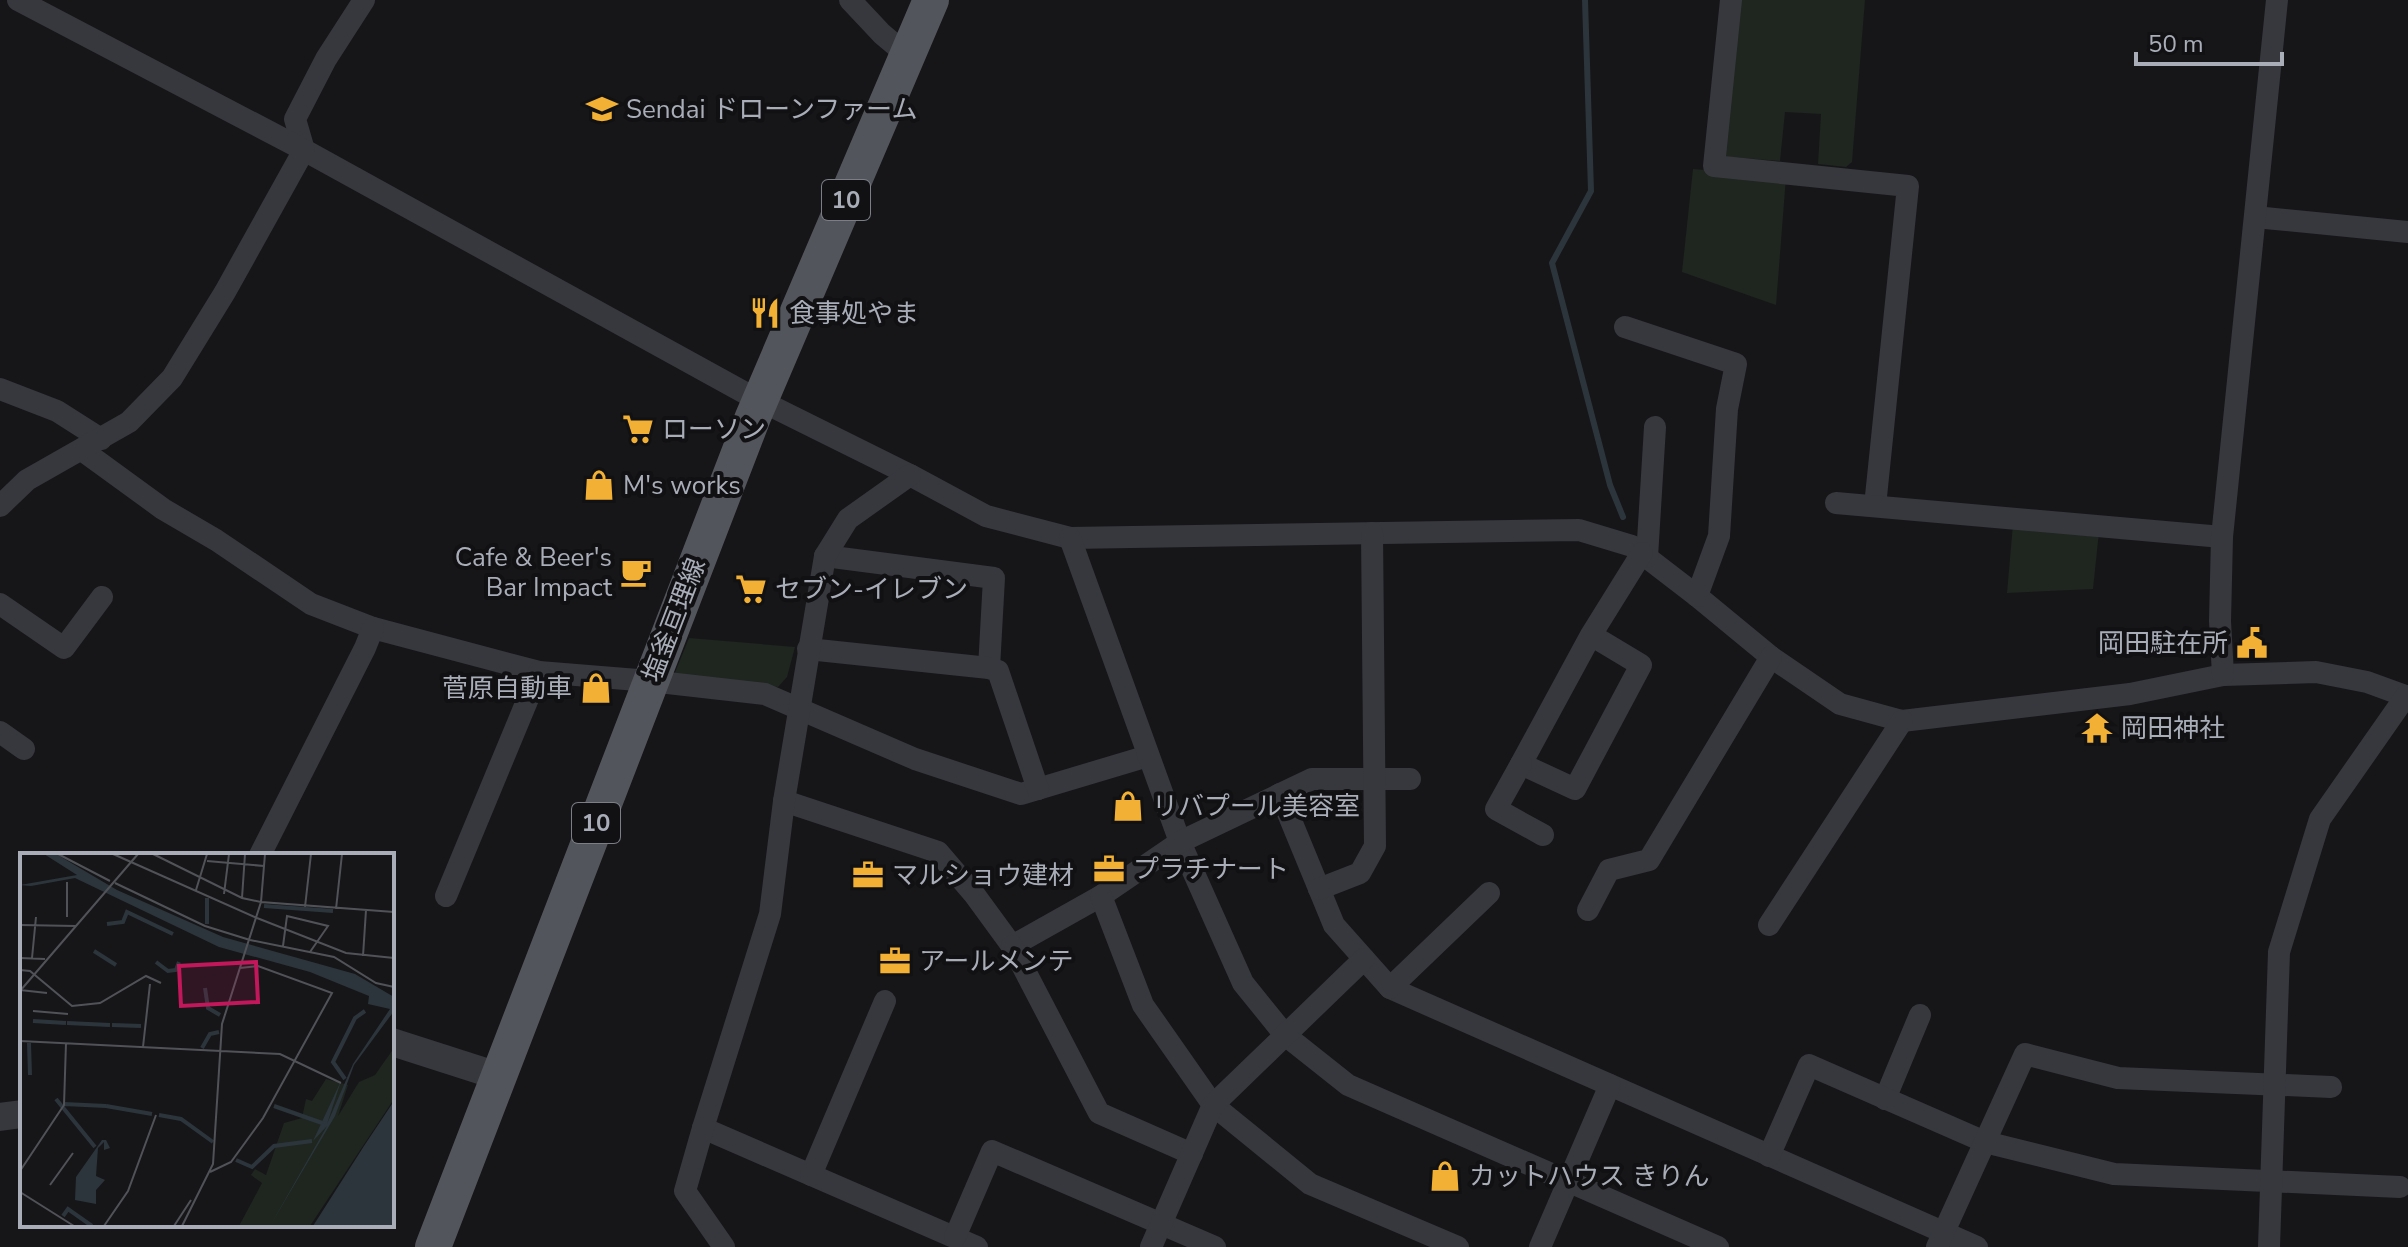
<svg xmlns="http://www.w3.org/2000/svg" width="2408" height="1247" font-family="'Nunito Sans','Noto Sans JP',sans-serif">
<style>
.green{fill:#1e261f}
.lines{fill:none;stroke-linecap:round;stroke-linejoin:round}
.stream{stroke:#2c353c;stroke-width:6}
.minor{stroke:#37383d;stroke-width:22}
.tertiary{stroke:#37383d;stroke-width:28}
.primary{stroke:#53555c;stroke-width:36}
.labels{text-anchor:middle;dominant-baseline:central;stroke-width:8;stroke-linejoin:round;paint-order:stroke}
.shield{fill:#111113;stroke:#7b7e86;stroke-width:2}
.shield-label{font-size:24px;font-weight:bold;fill:#a8adb8}
.poi-label{font-size:26px;fill:#a8adb8;stroke:#111113;text-anchor:start}
.street-label{font-size:26px;fill:#a8adb8;stroke:#111113}
.inset-river{fill:none;stroke:#2c353c;stroke-width:4}
.inset-road{fill:none;stroke:#505258;stroke-width:2}
.view{fill:#c2185b;fill-opacity:0.15;stroke:#c2185b;stroke-width:4}
.inset-edge{fill:none;stroke:#a8adb8;stroke-width:4}
</style>
<rect width="100%" height="100%" fill="#161618"/>
<g class="green">
<path d="M1728 0H1865L1852 162 1846 167 1818 164 1821 114 1785 112 1780 161 1717 156Z"/>
<path d="M1693 169 1786 177 1776 305 1682 272Z"/>
<path d="M2013 524 2099 532 2093 589 2007 593Z"/>
<path d="M689 638 795 647 787 677 778 687 674 675Z"/>
</g>
<g class="lines">
<path class="stream" d="M1585 0 1591 191 1552 263 1610 485 1623 517"/>
<g class="minor">
<path d="M364 0 326 59 295 119 304 150 747 394 910 475 986 516 1070 538 1579 530 1632 546 1697 596 1771 657 1840 704 1902 721 2130 694 2223 675 2316 672 2367 682 2408 697"/>
<path d="M850 0 882 34 907 55"/>
<path d="M1731 0 1714 166 1908 186 1875 506"/>
<path d="M2255 217 2408 232"/>
<path d="M1625 327 1736 364 1727 409 1719 536 1697 596"/>
<path d="M0 389 57 411 101 439"/>
<path d="M82 450 163 509 216 540 311 604 373 628 539 672 650 681 765 694 915 759 1021 794 1148 756"/>
<path d="M1836 503 2222 537"/>
<path d="M0 506 27 480 129 422 172 378 225 292 304 150 18 0"/>
<path d="M1070 538 1180 842 1243 983 1285 1035 1348 1085 1718 1247"/>
<path d="M825 556 994 578 989 668"/>
<path d="M1647 557 1655 427"/>
<path d="M0 604 64 648 102 597"/>
<path d="M1591 635 1521 764 1575 789 1641 665 1591 635 1642 553"/>
<path d="M808 649 989 668 998 671 1038 789"/>
<path d="M2223 675 2220 621 2222 537 2277 0"/>
<path d="M0 732 24 749"/>
<path d="M1521 764 1496 809 1543 835"/>
<path d="M1280 794 1334 925 1390 988 1977 1247"/>
<path d="M784 801 938 852 974 894 1012 946 1101 896 1180 842 1312 779H1410"/>
<path d="M260 855 365 648 373 628"/>
<path d="M1319 889 1360 873 1375 846 1372 533"/>
<path d="M446 896 539 672"/>
<path d="M1101 896 1143 1005 1213 1105 1310 1184 1458 1247"/>
<path d="M1588 910 1609 870 1649 860 1771 657"/>
<path d="M1769 925 1902 721"/>
<path d="M1012 946 1099 1113 1192 1154"/>
<path d="M1390 988 1489 893"/>
<path d="M1885 1099 1920 1015"/>
<path d="M703 1128 977 1247"/>
<path d="M1769 1156 1809 1065 1985 1142 2114 1174 2400 1187"/>
<path d="M811 1175 885 1001"/>
<path d="M955 1237 992 1151 1215 1247"/>
<path d="M724 1247 685 1191 703 1128 770 914 784 801 825 556 848 519 910 475"/>
<path d="M1151 1247 1213 1105 1364 959"/>
<path d="M1540 1247 1610 1085"/>
<path d="M1937 1247 2025 1054 2118 1078 2331 1087"/>
<path d="M2269 1247 2279 952 2320 819 2406 696"/>
</g>
<g class="tertiary">
<path d="M392 1042 498 1076"/>
<path d="M0 1117 22 1114"/>
</g>
<path class="primary" d="M433 1247 753 417 931 0"/>
</g>
<defs>
<symbol id="school-bare" viewBox="-9 -9 18 18"><path d="M0-5L7-2L0 1L-7-2ZM-4 1L0 2.5L4 1V4Q0 6-4 4Z" fill="#f2b134" stroke="#111113" stroke-width="2.5" paint-order="stroke"/></symbol>
<symbol id="restaurant-bare" viewBox="-9 -9 18 18"><path d="M-5-6h1v4h1v-4h1v4h1v-4h1v5L-1.5 .5V6h-2V.5L-5-1ZM5-6V6H3V1.5H1.5Q1.5-4 5-6Z" fill="#f2b134" stroke="#111113" stroke-width="2.5" paint-order="stroke"/></symbol>
<symbol id="supermarket-bare" viewBox="-9 -9 18 18"><path d="M-6-5.5h2.5l.6 2H6L4.5 2H-2.5L-4.4-4H-6ZM-1.5 3.2a1.3 1.3 0 1 0 .1 0ZM3 3.2a1.3 1.3 0 1 0 .1 0Z" fill="#f2b134" stroke="#111113" stroke-width="2.5" paint-order="stroke"/></symbol>
<symbol id="shop-bare" viewBox="-9 -9 18 18"><path d="M-5-2.5h2.3a2.7 3.5 0 0 1 5.4 0H5L5.5 6h-11ZM-1.5-2.5h3a1.5 2.3 0 0 0-3 0Z" fill="#f2b134" stroke="#111113" stroke-width="2.5" paint-order="stroke"/></symbol>
<symbol id="cafe-bare" viewBox="-9 -9 18 18"><path d="M-5.5-4.5H6V0H3Q3 3.5 0 3.5H-2.5Q-5.5 3.5-5.5 0ZM3-3.2v2h1.7v-2ZM-6 4.5H4V6H-6Z" fill="#f2b134" stroke="#111113" stroke-width="2.5" paint-order="stroke"/></symbol>
<symbol id="civic-bare" viewBox="-9 -9 18 18"><path d="M-.6-6.5H3V-4.5H.6V-3L4-1V1h2V6H-6V1h2V-1L-.6-3ZM-1.2 2.5V6h2.4V2.5Z" fill="#f2b134" stroke="#111113" stroke-width="2.5" paint-order="stroke"/></symbol>
<symbol id="temple-bare" viewBox="-9 -9 18 18"><path d="M0-6L5-2H3V0L6.5 2.5H4V6H1.5V3h-3V6H-4V2.5H-6.5L-3 0V-2H-5Z" fill="#f2b134" stroke="#111113" stroke-width="2.5" paint-order="stroke"/></symbol>
<symbol id="office-bare" viewBox="-9 -9 18 18"><path d="M-6-3h4V-5.5h4V-3h4V5H-6ZM-1-4.5V-3h2v-1.5ZM-6 0V1H6V0Z" fill="#f2b134" stroke="#111113" stroke-width="2.5" paint-order="stroke"/></symbol>
</defs>
<g fill-rule="evenodd">
<use href="#school-bare" x="580" y="87" width="44" height="44"/>
<use href="#restaurant-bare" x="743" y="291" width="44" height="44"/>
<use href="#supermarket-bare" x="616" y="407" width="44" height="44"/>
<use href="#shop-bare" x="577" y="463" width="44" height="44"/>
<use href="#cafe-bare" x="614" y="550" width="44" height="44"/>
<use href="#supermarket-bare" x="729" y="567" width="44" height="44"/>
<use href="#civic-bare" x="2230" y="621" width="44" height="44"/>
<use href="#shop-bare" x="574" y="666" width="44" height="44"/>
<use href="#temple-bare" x="2075" y="706" width="44" height="44"/>
<use href="#shop-bare" x="1106" y="784" width="44" height="44"/>
<use href="#office-bare" x="1087" y="847" width="44" height="44"/>
<use href="#office-bare" x="846" y="853" width="44" height="44"/>
<use href="#office-bare" x="873" y="939" width="44" height="44"/>
<use href="#shop-bare" x="1423" y="1154" width="44" height="44"/>
</g>
<g class="labels">
<g class="shield">
<rect x="822" y="180" width="48" height="40" rx="6"/>
<rect x="572" y="803" width="48" height="40" rx="6"/>
</g>
<g class="shield-label">
<text x="846" y="200">10</text>
<text x="596" y="823">10</text>
</g>
<g class="poi-label">
<text x="626" y="109">Sendai ドローンファーム</text>
<text x="789" y="313">食事処やま</text>
<text x="662" y="429">ローソン</text>
<text x="623" y="485">M's works</text>
<text x="612" y="557" text-anchor="end">Cafe &amp; Beer's<tspan x="612" dy="30">Bar Impact</tspan></text>
<text x="775" y="589">セブン-イレブン</text>
<text x="2228" y="643" text-anchor="end">岡田駐在所</text>
<text x="572" y="688" text-anchor="end">菅原自動車</text>
<text x="2121" y="728">岡田神社</text>
<text x="1152" y="806">リバプール美容室</text>
<text x="1133" y="869">プラチナート</text>
<text x="892" y="875">マルショウ建材</text>
<text x="919" y="961">アールメンテ</text>
<text x="1469" y="1176">カットハウス きりん</text>
</g>
<g class="street-label">
<text transform="translate(674 620) rotate(-69)">塩釜亘理線</text>
</g>
</g>
<g transform="translate(20 853)">
<rect width="374" height="374" fill="#161618"/>
<path d="M374 195V246L290 373H219L242 330 231 322 235 316 246 322 264 270 282 265 286 246 292 248 306 226 328 232 318 263 339 229 355 222Z" fill="#1e261f"/>
<path d="M24 1H36L97 37 203 84 335 121 374 144V158L334 212 315 263 250 373 307 273 293 288 321 228 307 271 333 211 370 156 348 151 349 143 290 119 199 94 55 25 11 33 0 32 57 22ZM374 248V373H293L344 293ZM82 287H86L90 295 84 297V289L78 295 76 323 85 327 76 337V351L55 347 56 324Z" fill="#2c353c"/>
<path class="inset-river" d="M244 53 313 58M87 71 103 69 107 59 153 81M187 71V45M74 98 96 112M136 109 148 118 156 117 159 109M185 135 188 155 200 162M13 168 46 170M47 170 90 172M92 172 121 173M9 190 10 222M182 195 190 181 199 179M325 226 313 209 335 165 345 158M36 246 75 294M44 251 86 253M86 253 132 261M254 253 305 271M139 262 161 266 193 289M216 307 232 314 254 293 292 288M43 363 48 356 72 373"/>
<path class="inset-road" d="M38 1 90 28M93 1 237 65M133 1 222 45 241 49 202 171 193 311 162 373M245 1 241 49 374 59M187 8 244 13M47 29V64M95 30 185 73 230 87M176 37 187 1M204 41 209 1M222 45 225 1M285 54 291 1M316 56 322 1M237 65 326 100 374 105M0 72 56 73M230 87 314 104 356 130 374 134M263 93 267 63 308 73 290 99M343 103 346 57M0 105 25 106M12 105 16 64M0 117 10 118 52 153 80 150 126 123 141 130M0 137 27 140M0 138 118 1M13 158 48 161M0 188 260 201 321 230M123 194 130 131M0 318 44 252 46 190M190 319 211 309 243 265 312 140 238 113 220 115M30 332 53 300M0 339 54 373M84 373 108 338 136 262M154 373 171 347"/>
<path class="view" d="M236 109 238 149 161 153 159 113Z"/>
<rect width="374" height="374" class="inset-edge"/>
</g>
<path d="M2136 52v12h146v-12" fill="none" stroke="#a8adb8" stroke-width="4"/>
<text x="2148" y="52" font-size="24" fill="#a8adb8" stroke="#111113" stroke-width="6" paint-order="stroke">50 m</text>
</svg>
